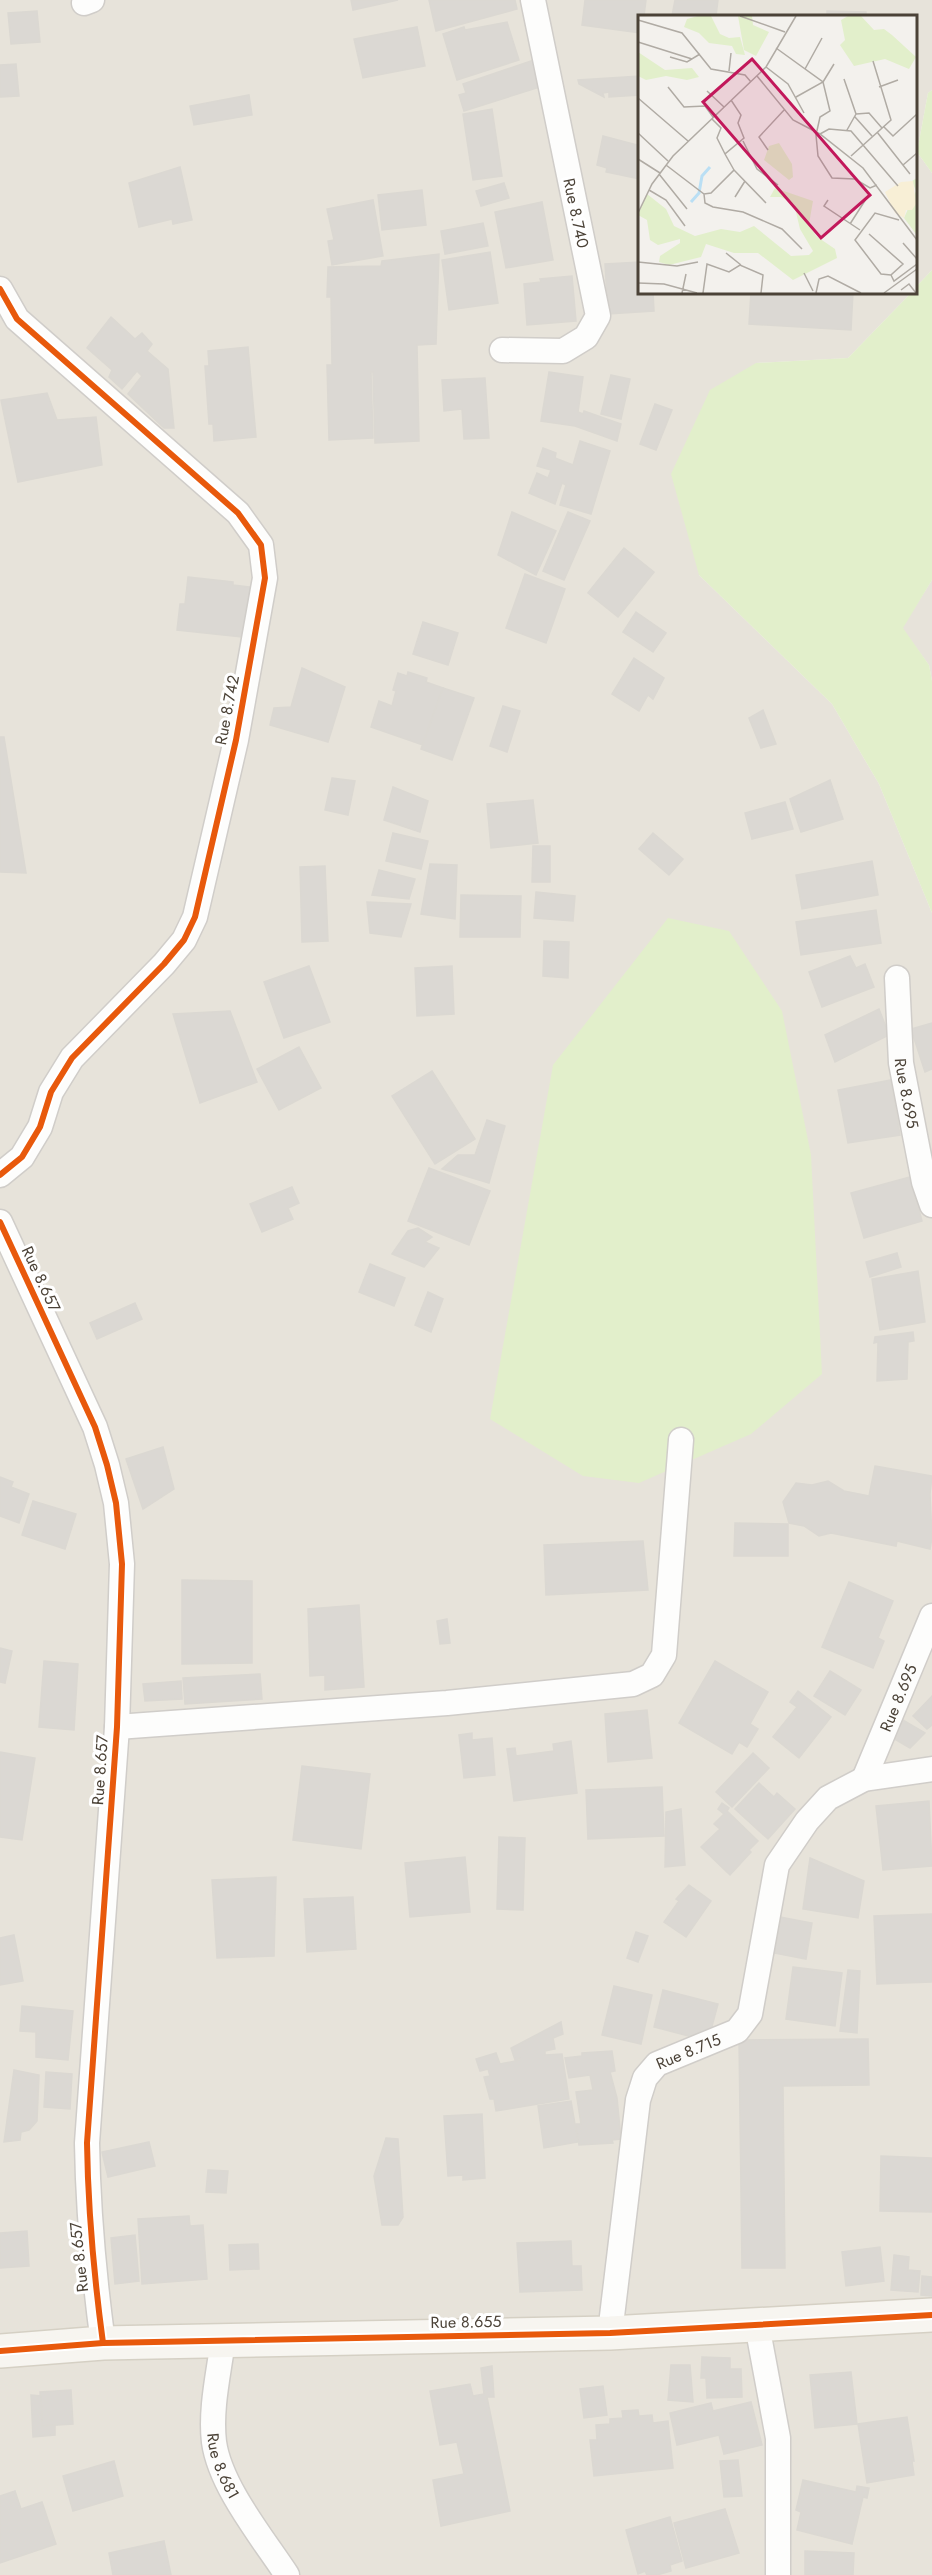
<svg xmlns="http://www.w3.org/2000/svg" width="932" height="2575" font-family="Jost,sans-serif">
<style>
.residential{fill:#e7e3da}
.green{fill:#e2efcb}
.building{fill:#dbd8d3;stroke:#dbd8d2;stroke-width:1.5}
.lines{fill:none;stroke-linecap:round;stroke-linejoin:round}
.street-casing{stroke:#d0cdc9;stroke-width:27}
.secondary-casing{stroke:#d5d0c4;stroke-width:36}
.street{stroke:#fdfdfc;stroke-width:24}
.secondary{stroke:#f7f5f0;stroke-width:33}
.cycleway-casing{stroke:#fff;stroke-width:10}
.cycleway{stroke:#e8590c;stroke-width:6}
.labels{text-anchor:middle;dominant-baseline:central;stroke-width:6;stroke-linejoin:round;paint-order:stroke}
.street-label{font-size:16px;fill:#4b4237;stroke:#fff}
.inset-river{fill:none;stroke:#badff4;stroke-width:3}
.inset-road{fill:none;stroke:#b0aba4;stroke-width:1.5}
.view{fill:#c2185b;fill-opacity:0.15;stroke:#c2185b;stroke-width:3}
.inset-edge{fill:none;stroke:#4b4237;stroke-width:3}
</style>
<rect width="100%" height="100%" fill="#f3f1ed"/>
<g class="residential">
<path d="M0 0H932V90L928 93 917 152 932 173V270L916 287V16H640V292L911 293 848 358 756 363 699 575 832 704 879 784 932 913V2575H0Z"/>
<path d="M932 580V681L929 665 902 628Z"/>
</g>
<g class="green">
<path d="M932 90V173L917 152 928 93Z"/>
<path d="M932 270V580L903 628 929 665 932 681V913L879 784 832 704 699 575 671 474 710 390 756 363 848 358 911 293 916 292V287Z"/>
<path d="M668 918 729 931 782 1011 811 1155 822 1374 751 1434 639 1483 583 1476 490 1419 553 1065Z"/>
</g>
<g class="building">
<path d="M351 0H398L353 10Z"/>
<path d="M429 0H515L517 9 436 31Z"/>
<path d="M585 0H646L644 16H640V33L582 25Z"/>
<path d="M675 0H718L716 16H672Z"/>
<path d="M37 11 40 42 11 44 8 13Z"/>
<path d="M827 11 866 12V16H827Z"/>
<path d="M507 22 519 60 457 80 443 34 464 27 465 30Z"/>
<path d="M417 27 425 66 363 78 354 39Z"/>
<path d="M537 59 546 85 464 111 459 95 466 93 463 84Z"/>
<path d="M16 64 19 96 0 97V65Z"/>
<path d="M640 76V95L609 97V92L603 93 604 97 579 84 578 80Z"/>
<path d="M249 95 252 115 194 125 190 106Z"/>
<path d="M492 109 502 176 473 180 463 114Z"/>
<path d="M603 136 637 145 640 137V179L606 172 607 168 597 165Z"/>
<path d="M180 167 192 220 173 224 172 219 139 227 129 183Z"/>
<path d="M504 183 509 198 481 206 476 191Z"/>
<path d="M422 190 426 225 382 230 378 195Z"/>
<path d="M373 200 383 256 332 265 328 241 334 240 327 209Z"/>
<path d="M542 202 553 260 506 268 495 212Z"/>
<path d="M483 223 488 246 445 254 441 231Z"/>
<path d="M490 252 498 303 449 310 442 260Z"/>
<path d="M439 254 436 344 417 345 419 441 375 443 373 372H371L373 438 329 440 327 365H332L331 297H327L328 267 381 266 382 261Z"/>
<path d="M640 262V292H653L654 311 608 314 605 264Z"/>
<path d="M572 276 576 321 527 325 524 284 541 282 540 279Z"/>
<path d="M751 292H853L851 330 749 324Z"/>
<path d="M111 317 135 339 142 333 152 344 147 351 168 369 174 428H164L128 394 142 376 137 371 122 389 109 377 112 370 87 348Z"/>
<path d="M248 347 256 437 214 441 213 424H209L205 366H209L208 351Z"/>
<path d="M549 372 583 377 578 412 583 414 584 411 621 424 617 441 575 426 541 421Z"/>
<path d="M611 375 630 379 621 419 601 414Z"/>
<path d="M485 378 489 438 464 439 462 409 444 411 442 380Z"/>
<path d="M47 393 57 420 96 417 102 465 18 482 1 400Z"/>
<path d="M655 404 672 410 656 450 640 444Z"/>
<path d="M580 441 610 451 591 514 560 505 566 485 562 483 555 504 529 493 537 473 548 478 551 470 537 466 543 448 556 453 555 458 573 465Z"/>
<path d="M512 512 556 531 536 575 498 555Z"/>
<path d="M568 512 590 521 564 580 543 571Z"/>
<path d="M624 548 654 572 618 617 588 593Z"/>
<path d="M525 574 565 589 546 643 506 628Z"/>
<path d="M188 577 233 582V585L257 588 251 638 177 630 180 604H185Z"/>
<path d="M636 612 666 633 653 652 623 632Z"/>
<path d="M423 622 458 633 448 665 413 654Z"/>
<path d="M634 658 664 678 653 699 648 695 639 711 612 694Z"/>
<path d="M302 668 345 687 328 742 270 725 274 708 291 707Z"/>
<path d="M408 672 427 678 426 682 443 688 423 745 371 727 379 701 392 706 396 691 393 690 398 673 407 676Z"/>
<path d="M443 688 474 698 452 760 421 749Z"/>
<path d="M503 706 520 711 507 752 490 746Z"/>
<path d="M763 710 776 744 761 748 749 718Z"/>
<path d="M0 737H4L26 873 0 872Z"/>
<path d="M332 778 355 781 348 815 325 810Z"/>
<path d="M830 780 843 819 801 832 790 799Z"/>
<path d="M393 787 428 801 420 832 384 820Z"/>
<path d="M533 800 538 843 491 848 487 804Z"/>
<path d="M785 802 793 829 752 839 745 813Z"/>
<path d="M393 833 428 841 421 869 386 861Z"/>
<path d="M653 833 683 859 669 875 639 849Z"/>
<path d="M533 846H550V882H532Z"/>
<path d="M872 861 878 895 802 909 796 875Z"/>
<path d="M430 864 457 865 455 919 421 914Z"/>
<path d="M325 866 328 941 302 942 300 867Z"/>
<path d="M379 870 415 879 409 899 372 895Z"/>
<path d="M536 892 575 896 573 921 534 918Z"/>
<path d="M461 895 521 896 520 937H460Z"/>
<path d="M367 902 411 904 401 937 370 933Z"/>
<path d="M876 910 881 943 801 955 796 922Z"/>
<path d="M544 941 569 942 568 978 543 976Z"/>
<path d="M850 956 856 968 865 964 874 987 822 1007 809 972Z"/>
<path d="M309 966 330 1022 284 1038 264 982Z"/>
<path d="M452 966 454 1014 417 1016 415 968Z"/>
<path d="M879 1009 889 1035 835 1062 825 1035Z"/>
<path d="M230 1011 257 1082 200 1103 173 1014Z"/>
<path d="M932 1023V1069L925 1072 911 1029Z"/>
<path d="M299 1047 321 1088 279 1110 257 1069Z"/>
<path d="M432 1071 475 1139 435 1164 392 1096Z"/>
<path d="M891 1080 900 1135 848 1143 838 1090Z"/>
<path d="M487 1120 505 1126 489 1183 442 1169 458 1155H475Z"/>
<path d="M429 1168 490 1191 469 1245 408 1221Z"/>
<path d="M910 1177 922 1221 864 1238 851 1193Z"/>
<path d="M292 1187 299 1203 288 1208 293 1219 262 1232 250 1204Z"/>
<path d="M418 1228 432 1237 425 1242 439 1248 424 1267 392 1254 408 1231Z"/>
<path d="M897 1253 901 1267 870 1277 866 1262Z"/>
<path d="M370 1264 405 1278 394 1306 359 1292Z"/>
<path d="M918 1271 925 1322 880 1330 872 1279Z"/>
<path d="M428 1292 443 1299 431 1332 415 1325Z"/>
<path d="M135 1303 142 1319 97 1339 90 1323Z"/>
<path d="M913 1332 914 1341 908 1342 907 1379 877 1381 878 1342 874 1343 875 1337Z"/>
<path d="M163 1447 174 1489 143 1509 126 1459Z"/>
<path d="M875 1466 932 1476 930 1494 932 1538 930 1549 897 1541 896 1546 831 1533 819 1536 804 1526 789 1523 783 1502 796 1483 812 1485 828 1481 844 1491 869 1496Z"/>
<path d="M0 1477 13 1482 11 1487 29 1494 19 1523 0 1516Z"/>
<path d="M33 1501 76 1514 65 1549 22 1535Z"/>
<path d="M735 1523 788 1524V1556H734Z"/>
<path d="M643 1541 648 1590 546 1595 544 1545Z"/>
<path d="M182 1580 252 1581V1663L182 1664Z"/>
<path d="M849 1582 893 1601 878 1638 884 1641 873 1668 822 1647Z"/>
<path d="M359 1605 364 1687 325 1690V1675L310 1676 308 1609Z"/>
<path d="M447 1619 450 1643 440 1644 437 1621Z"/>
<path d="M0 1648 12 1651 5 1683 0 1682Z"/>
<path d="M44 1661 78 1664 74 1730 39 1727Z"/>
<path d="M715 1661 768 1692 750 1724 758 1729 747 1747 739 1742 732 1754 679 1723Z"/>
<path d="M830 1671 861 1690 845 1715 814 1696Z"/>
<path d="M260 1674 262 1699 185 1704 183 1678Z"/>
<path d="M181 1681 182 1699 145 1701 143 1684Z"/>
<path d="M798 1691 831 1717 799 1758 773 1737 797 1707 790 1702Z"/>
<path d="M932 1696V1725L927 1729 913 1716Z"/>
<path d="M647 1710 652 1758 608 1762 605 1714Z"/>
<path d="M901 1719 925 1733 910 1748 891 1737Z"/>
<path d="M472 1733V1740L492 1738 495 1775 464 1778 459 1735Z"/>
<path d="M571 1741 577 1793 514 1801 507 1749 515 1748 516 1756 554 1751 553 1744Z"/>
<path d="M0 1752 35 1758 22 1840 0 1837Z"/>
<path d="M753 1753 769 1768 732 1807 716 1792Z"/>
<path d="M302 1766 370 1774 361 1849 293 1840Z"/>
<path d="M759 1783 774 1797 777 1793 795 1809 768 1839 735 1809Z"/>
<path d="M662 1787 664 1836 588 1839 586 1790Z"/>
<path d="M929 1801 932 1866 883 1870 876 1806Z"/>
<path d="M722 1803 729 1808 727 1811 758 1841 749 1850 751 1852 730 1875 701 1847 720 1829 714 1824 724 1814 718 1809Z"/>
<path d="M681 1809 685 1865 665 1867 666 1812Z"/>
<path d="M499 1837 525 1838 523 1910 497 1909Z"/>
<path d="M465 1857 470 1912 410 1917 405 1863Z"/>
<path d="M810 1858 864 1881 858 1918 803 1909Z"/>
<path d="M276 1877 274 1956 217 1958 212 1880Z"/>
<path d="M689 1885 711 1901 686 1937 664 1922 679 1901 676 1899Z"/>
<path d="M353 1897 356 1949 307 1952 304 1899Z"/>
<path d="M932 1914V1982L877 1984 874 1916Z"/>
<path d="M780 1917 812 1923 806 1959 774 1953Z"/>
<path d="M636 1932 648 1936 638 1962 627 1958Z"/>
<path d="M14 1935 23 1981 0 1985V1938Z"/>
<path d="M793 1967 842 1973 835 2026 786 2019Z"/>
<path d="M848 1970 860 1971 857 2033 840 2031Z"/>
<path d="M614 1986 652 1995 641 2044 602 2035Z"/>
<path d="M663 1990 718 2004 708 2041 654 2027Z"/>
<path d="M22 2006 73 2011 68 2060 36 2057V2032L20 2031Z"/>
<path d="M561 2022 563 2034 553 2038 555 2049 545 2051V2055L562 2054 569 2099 496 2111 494 2099H490L484 2077 490 2076 488 2069 480 2071 476 2059 496 2053 500 2064 520 2060V2058L515 2060 511 2048Z"/>
<path d="M868 2039 869 2085 783 2086 785 2268H742L739 2040Z"/>
<path d="M612 2051 615 2071 610 2072 617 2098 621 2139 612 2140 613 2143 579 2145 576 2124H581L576 2092 593 2090 590 2075 569 2078 565 2058 582 2056V2053Z"/>
<path d="M14 2070 39 2075 37 2121 29 2130 21 2132 20 2140 4 2142Z"/>
<path d="M46 2072 72 2074 70 2109 44 2107Z"/>
<path d="M571 2101 578 2142 544 2148 538 2106Z"/>
<path d="M482 2114 485 2178 463 2180V2175L448 2176 444 2116Z"/>
<path d="M386 2138 398 2139 403 2217 398 2225H382L374 2176Z"/>
<path d="M149 2142 155 2166 108 2177 102 2152Z"/>
<path d="M881 2156 932 2158V2212L880 2211Z"/>
<path d="M208 2170 228 2171 226 2193 206 2192Z"/>
<path d="M189 2216 190 2226 203 2225 207 2279 142 2284 138 2219Z"/>
<path d="M27 2231 29 2266 0 2268V2233Z"/>
<path d="M135 2235 139 2281 115 2284 111 2238Z"/>
<path d="M571 2241 572 2266H581L582 2290 520 2292 517 2243Z"/>
<path d="M258 2244 259 2269 230 2270 229 2245Z"/>
<path d="M880 2247 884 2281 846 2286 842 2252Z"/>
<path d="M894 2255 909 2257 908 2270 920 2271 918 2292 891 2290Z"/>
<path d="M922 2276 932 2277V2296L921 2295Z"/>
<path d="M702 2357 730 2358V2369H741L742 2397 707 2398 706 2378H701Z"/>
<path d="M671 2365H690L693 2402 668 2400Z"/>
<path d="M492 2366 494 2397H487L510 2511 441 2526 433 2480 464 2474 457 2442 440 2445 430 2391 470 2384 473 2396 484 2394 481 2368Z"/>
<path d="M851 2372 857 2424 815 2428 810 2375Z"/>
<path d="M603 2386 607 2415 584 2418 580 2389Z"/>
<path d="M71 2390 73 2424 42 2426 40 2392Z"/>
<path d="M31 2395 41 2396 42 2426 55 2425V2435L33 2437Z"/>
<path d="M751 2402 762 2445 724 2454 719 2435 677 2445 670 2413 711 2403 713 2411Z"/>
<path d="M638 2410 639 2416 652 2415 653 2423 668 2421 673 2468 594 2476 590 2440H597L596 2425 610 2424V2419L623 2418 622 2411Z"/>
<path d="M907 2417 914 2461H912L914 2475 867 2483 858 2424Z"/>
<path d="M738 2460 742 2496 724 2497 720 2461Z"/>
<path d="M114 2461 123 2496 73 2511 63 2476Z"/>
<path d="M803 2480 856 2492 857 2486 869 2488 867 2498 863 2497 852 2544 797 2530 801 2512 796 2510Z"/>
<path d="M15 2491 21 2509 42 2502 56 2544 0 2563V2496Z"/>
<path d="M725 2509 739 2553 686 2568 674 2523Z"/>
<path d="M670 2517 682 2561 670 2565 671 2571 657 2575H647L645 2571 638 2574 626 2530Z"/>
<path d="M164 2541 171 2575H113L109 2553Z"/>
<path d="M805 2551 854 2553 853 2575H805Z"/>
</g>
<g class="lines">
<defs>
<g id="street">
<path d="M84 3 92 0"/>
<path d="M0 289 17 319 238 513 261 545 265 578 236 740 195 917 184 940 164 964 72 1058 51 1092 40 1127 22 1157 0 1175"/>
<path d="M502 350 563 351 586 337 598 316 533 0"/>
<path id="s1" d="M897 978 901 1063 924 1182 932 1205"/>
<path d="M0 1222 95 1427 107 1465 116 1503 122 1564 117 1727 87 2143C88 2211 94 2276 103 2343"/>
<path d="M117 1727 447 1703 633 1684 652 1675 664 1655 681 1440"/>
<path id="s2" d="M864 1779 932 1616"/>
<path d="M757 2325 778 2438V2575"/>
<path id="s3" d="M610 2333 638 2100 645 2078 657 2064 737 2031 750 2014 777 1865 807 1821 828 1798 864 1779 932 1769"/>
<path id="s4" d="M223 2340C219 2372 210 2409 214 2442 220 2486 262 2537 287 2575"/>
</g>
<path id="secondary" d="M0 2351 103 2343 610 2333 932 2315"/>
</defs>
<use href="#street" class="street-casing"/>
<use href="#secondary" class="secondary-casing"/>
<use href="#street" class="street"/>
<use href="#secondary" class="secondary"/>
<defs>
<g id="cycleway">
<path d="M0 289 17 319 238 513 261 545 265 578 236 740 195 917 184 940 164 964 72 1058 51 1092 40 1127 22 1157 0 1175"/>
<path d="M0 1222 95 1427 107 1465 116 1503 122 1564 117 1727 87 2143C88 2211 94 2276 103 2343"/>
<path d="M0 2351 103 2343 610 2333 932 2315"/>
</g>
</defs>
<use href="#cycleway" class="cycleway-casing"/>
<use href="#cycleway" class="cycleway"/>
</g>
<g class="labels">
<g class="street-label">
<text transform="translate(576 213) rotate(78)">Rue 8.740</text>
<text transform="translate(227 710) rotate(-79)">Rue 8.742</text>
<text stroke="none"><textPath href="#s1" startOffset="116">Rue 8.695</textPath></text>
<text transform="translate(41 1279) rotate(65)">Rue 8.657</text>
<text stroke="none"><textPath href="#s2" startOffset="88">Rue 8.695</textPath></text>
<text transform="translate(100 1770) rotate(-86)">Rue 8.657</text>
<text stroke="none"><textPath href="#s3" startOffset="310">Rue 8.715</textPath></text>
<text transform="translate(79 2257) rotate(-96)">Rue 8.657</text>
<text transform="translate(466 2322) rotate(-1)">Rue 8.655</text>
<text stroke="none"><textPath href="#s4" startOffset="128">Rue 8.681</textPath></text>
</g>
</g>
<g transform="translate(638 15)">
<rect width="279" height="279" fill="#f3f1ed"/>
<path d="M60 1H73L82 19 91 23 102 22 107 40 98 39 94 31 71 28 61 18 46 12 49 4ZM100 1H114L115 10 131 17 118 41 106 35ZM210 1H223L236 15 246 14 254 20 278 42 271 54 247 44 216 51 202 30 207 25 203 5ZM0 37 27 55 54 53 61 62 49 65 28 61 8 65 0 61ZM141 128 154 149 155 162 151 165 126 145 131 131ZM279 163V217L278 219 266 203 278 176 274 166ZM137 173 175 186 171 209 178 221 197 234 199 243 155 265 120 238H96L68 229 63 242 31 250 21 247 22 241 42 228V224L20 230 12 225 9 205 0 200 9 179 28 194 36 211 57 221 83 214 102 217 116 211 153 241 171 240 175 236 162 214 156 189 143 182H132Z" fill="#e2efcb"/>
<path d="M275 166 278 189 274 195H268L266 203 257 198 247 177 263 167Z" fill="#f8efd6"/>
<path class="inset-river" d="M53 187 61 178 64 161 72 152"/>
<path class="inset-road" d="M102 1 147 17M0 5 44 18 73 54 107 60 113 67M0 27 54 44M138 33 185 67 158 82M32 42 49 47 62 39M196 49 185 67 192 96 182 102 178 120 180 141 194 163 217 164 232 173 239 170M128 52 150 69 166 98M167 54 184 23M91 56 93 38M119 61 155 105 182 119 225 153 279 225M206 64 218 99 209 115M30 72 46 92 67 91 75 102M241 72 260 65M69 76 86 92M0 83 50 126M218 99 231 98 244 113M217 102 234 121M74 104 83 113 79 123 87 139M246 112 255 121 279 99M239 117 272 159M0 118 30 146M182 119 191 114 213 116 260 171M105 126 119 154 140 170M130 135 121 122 147 94M213 141 253 105 235 46M0 144 22 158M28 150 66 179 73 178 96 155 87 139 106 123 100 108 103 100 93 85M265 150 279 138M96 155 128 188M21 159 49 194M11 175 28 185 47 211M66 179 67 188 75 192 105 197 144 214 164 234M97 182 107 166M190 185 186 191 222 215M0 198 14 169 35 141 128 52 158 1M212 209 228 184M231 219 265 249 253 260 256 266 279 249M265 228 279 244M88 238 103 250M0 247 39 251 60 247M166 258 175 276M253 260 243 259 217 225 237 198 261 205M0 268 26 269 59 278M263 275 271 269 278 278M44 278 48 259M65 278 69 249 91 257 102 250 125 260 123 278M178 278 181 264 190 261 223 278M246 278 279 254"/>
<path class="view" d="M114 44 232 180 183 223 65 87Z"/>
<rect width="279" height="279" class="inset-edge"/>
</g>
</svg>
